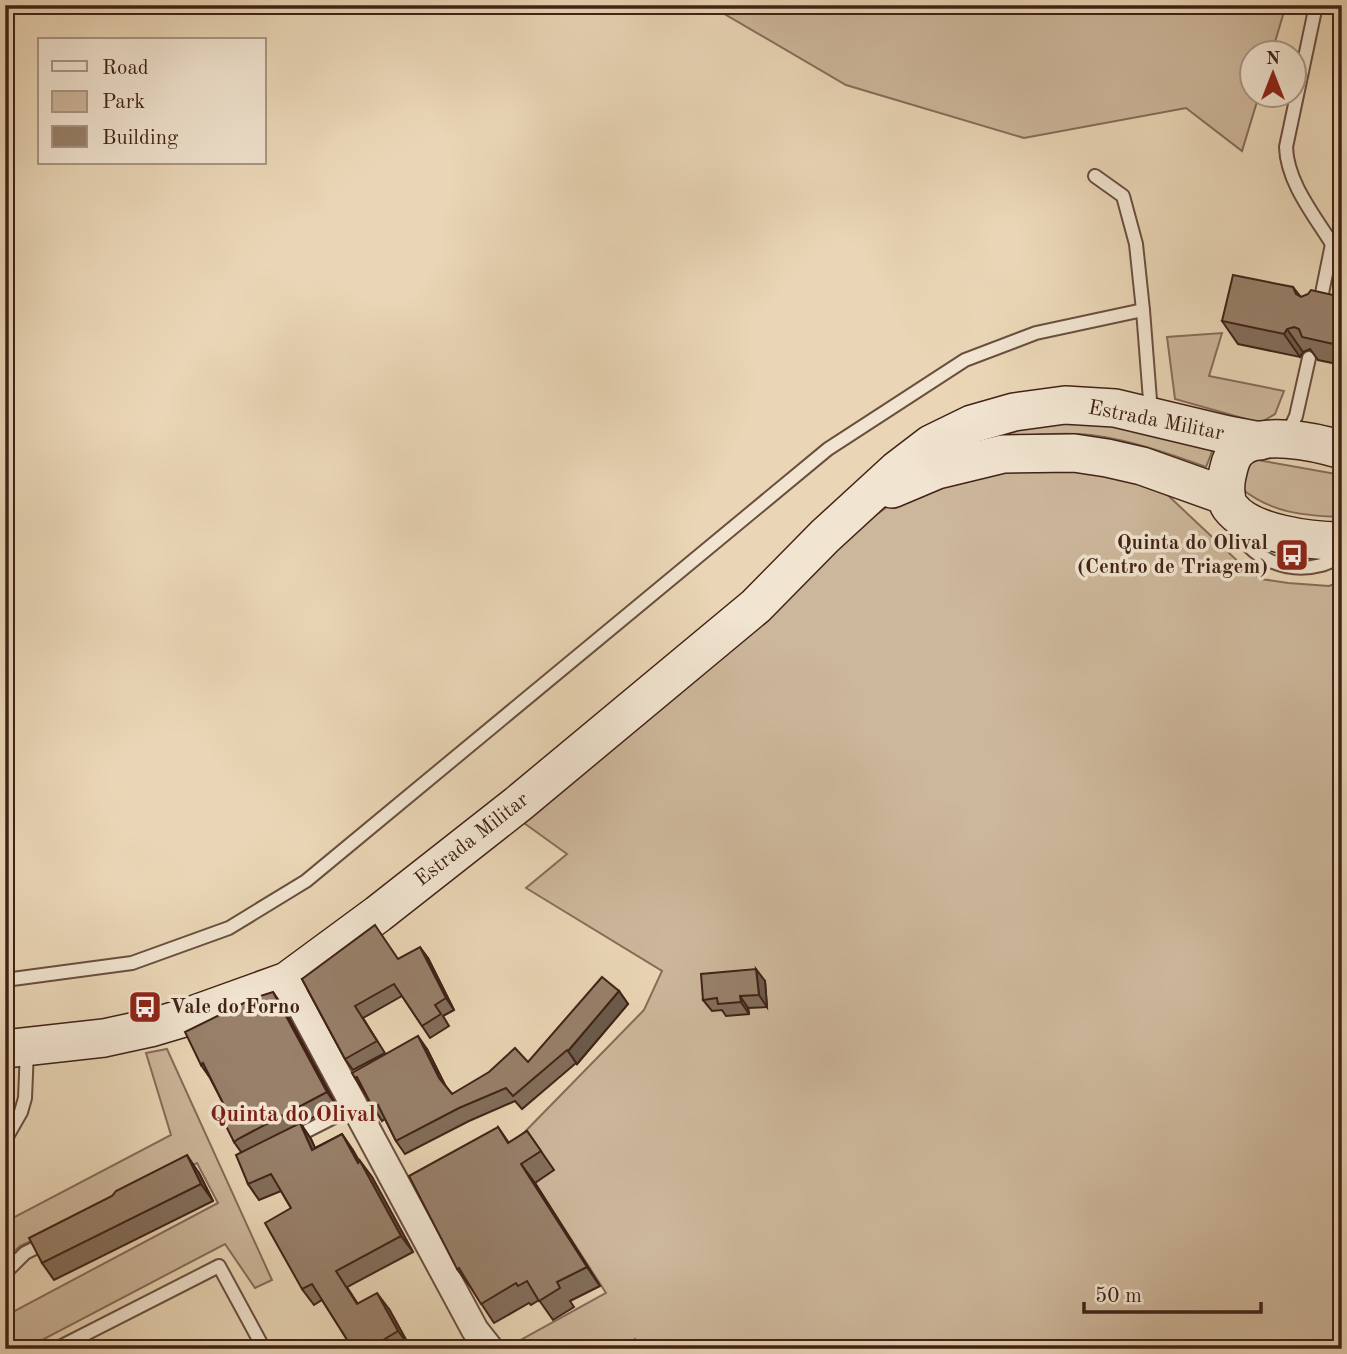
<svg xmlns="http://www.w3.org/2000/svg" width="1347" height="1354" font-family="'Old Standard TT',serif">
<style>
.green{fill:#cdb79b;stroke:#866c59;stroke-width:2}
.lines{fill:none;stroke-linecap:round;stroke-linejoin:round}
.lane-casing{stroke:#6a4f3f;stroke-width:16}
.street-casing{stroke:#6a4f3f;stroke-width:30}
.secondary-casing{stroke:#402217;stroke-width:40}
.lane{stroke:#f1e4d0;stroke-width:12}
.street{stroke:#f1e4d0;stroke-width:26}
.secondary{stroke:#f1e4d0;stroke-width:37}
.wall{fill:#836e5b;stroke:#402217;stroke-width:2}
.shaded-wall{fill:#6a5a4a;stroke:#402217;stroke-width:2}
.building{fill:#98806a;stroke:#402217;stroke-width:2}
.labels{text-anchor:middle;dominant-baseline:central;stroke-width:7;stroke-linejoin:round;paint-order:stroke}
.street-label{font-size:21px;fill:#402217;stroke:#f1e4d0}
.poi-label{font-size:21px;font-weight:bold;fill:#402217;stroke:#f1e4d0;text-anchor:end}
.neighbourhood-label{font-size:23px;font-weight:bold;fill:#7a1f14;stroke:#f1e4d0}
</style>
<rect width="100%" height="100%" fill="#ead6b6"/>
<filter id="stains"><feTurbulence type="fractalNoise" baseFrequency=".00286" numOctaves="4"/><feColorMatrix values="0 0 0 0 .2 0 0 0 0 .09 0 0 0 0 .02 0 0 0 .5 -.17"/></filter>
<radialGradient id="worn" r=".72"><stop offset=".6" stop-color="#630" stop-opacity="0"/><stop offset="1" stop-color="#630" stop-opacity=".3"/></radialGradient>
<g class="green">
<path d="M709 5H1286L1272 52H1252V94L1259 95 1242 151 1186 108 1024 138 846 85Z"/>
<path d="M1222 333 1209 376 1284 391 1275 414 1260 423 1175 399 1167 337Z"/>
<path d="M1068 421 1137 428 1215 444 1206 467C1168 453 1130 440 1091 435 1054 431 1014 437 977 442L983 433Z"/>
<path d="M1252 459 1342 475V517C1305 516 1272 513 1242 489L1243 467Z"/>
<path d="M1057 461 1157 485 1245 568 1261 579 1288 583 1329 586 1342 581V1349H851L850 1346 832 1349H641L635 1339 621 1349H504L606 1293 511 1146 644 1010 662 971 526 888 567 854 517 818 619 736 873 517 901 497 974 472Z"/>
<path d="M167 1049 272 1280 255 1288 225 1244 25 1349H5V1316L218 1203 197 1163 20 1246 5 1260V1222L171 1135 146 1053Z"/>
</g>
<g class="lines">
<defs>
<g id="lane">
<path d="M1318 5 1315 10 1286 147C1287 182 1314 215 1332 244L1342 246"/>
<path d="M1095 176 1123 196 1136 244 1143 310"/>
<path d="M1319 308 1332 244"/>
<path d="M1287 435 1296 416 1309 358"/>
<path d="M1236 526C1249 559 1288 574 1321 565 1328 564 1335 559 1342 555"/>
<path d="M5 980 132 963 229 928 306 881 828 449 965 360 1036 333 1143 310 1151 413"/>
<path d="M293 1138 354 1107"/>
<path d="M5 1140 21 1112 25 1098 27 1050"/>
<path d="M5 1273 25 1253 49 1241"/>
<path d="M56 1349 219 1266 264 1349"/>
</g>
<path id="street" d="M287 981 475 1330 490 1349"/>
<g id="secondary">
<path d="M1342 450C1316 442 1258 429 1237 451 1231 457 1229 467 1227 476 1225 485 1225 500 1230 507 1250 534 1311 541 1342 541"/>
<path d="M892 489 937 470 1003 454 1074 453 1107 458 1142 466 1226 496"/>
<path d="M5 1049 104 1038 150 1028 187 1017 287 981 378 914 518 804 756 606 825 536 897 470 931 444 972 424 1014 412 1065 405 1115 408 1228 435 1260 441"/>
</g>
</defs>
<use href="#lane" class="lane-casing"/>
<use href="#street" class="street-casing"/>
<use href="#secondary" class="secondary-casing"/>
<use href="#lane" class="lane"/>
<use href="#street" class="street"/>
<use href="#secondary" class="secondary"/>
</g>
<g class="wall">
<path d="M1293 287 1301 297H1342V365L1318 360 1310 349 1303 352 1300 357 1238 344 1222 321Z"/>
<path d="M428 958 454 1010 443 1016 449 1026 430 1038 402 996 363 1018 385 1053 353 1070 345 1059 302 979 398 959Z"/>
<path d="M765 981 767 1007 748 1008 749 1014 726 1016 722 1010 712 1011 703 1000Z"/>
<path d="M619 991 628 1004 577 1064 576 1063 522 1109 515 1101 469 1121 405 1154 396 1141 385 1119 382 1121 355 1078 427 1049 445 1085 452 1094 528 1062Z"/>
<path d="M282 1005 336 1105 301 1124 311 1139 315 1148 342 1134 360 1162V1161L372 1177 413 1252 347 1287 358 1304 389 1309 410 1347 407 1349H353L322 1300 314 1305 302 1289 291 1208 281 1191 259 1200 248 1184 241 1152 234 1142 223 1103 210 1078 201 1065Z"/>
<path d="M498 1127 509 1143 527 1131 554 1170 535 1183 600 1286 570 1301 574 1307 553 1320 539 1300 531 1305 529 1303 494 1323 471 1288 457 1269Z"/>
<path d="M199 1173 213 1201 54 1280 42 1263Z"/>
</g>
<g class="shaded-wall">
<path d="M1287 329 1303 352 1300 357 1284 334Z"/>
<path d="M420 947 428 958 454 1010 446 998Z"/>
<path d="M756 969 765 981 767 1007 759 995Z"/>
<path d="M619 991 628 1004 577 1064 568 1051Z"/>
<path d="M273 992 282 1005 336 1105 327 1092Z"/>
<path d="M740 996 748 1008 749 1014 741 1002Z"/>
<path d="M418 1036 427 1049 448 1091 439 1078Z"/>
<path d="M300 1123 311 1139 323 1166 312 1150Z"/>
<path d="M342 1134 353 1150 369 1179 358 1163Z"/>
<path d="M187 1155 199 1173 213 1201 201 1184Z"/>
<path d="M360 1161 372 1177 413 1252 401 1236Z"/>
<path d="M521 1164 535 1183 600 1286 587 1267Z"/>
<path d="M377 1293 389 1309 410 1347 398 1331Z"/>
</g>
<g class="building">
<path d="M1233 275 1293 287 1296 294 1301 297 1308 294 1311 290 1342 297V346L1302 337 1299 329 1294 327 1287 329 1284 334 1222 321Z"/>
<path d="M375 925 398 959 420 947 446 998 435 1005 441 1014 422 1026 394 984 355 1006 377 1041 345 1059 302 979Z"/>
<path d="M756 969 759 995 740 996 741 1002 718 1004 717 998 703 1000 701 974Z"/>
<path d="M602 977 619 991 568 1051 567 1050 513 1096 506 1088 459 1108 396 1141 378 1105 373 1108 357 1077 355 1078 352 1073 418 1036 439 1078 452 1094 489 1072 515 1048 528 1062Z"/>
<path d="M273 992 327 1092 238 1139 234 1142 216 1106 223 1103 203 1063 201 1065 185 1032 254 998Z"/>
<path d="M300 1123 312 1150 342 1134 358 1163 360 1161 401 1236 336 1271 357 1304 377 1293 398 1331 368 1349H353L312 1284 302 1289 265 1223 291 1208 271 1174 248 1184 236 1155Z"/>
<path d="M498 1127 508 1143 527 1131 541 1151 521 1164 587 1267 557 1282 560 1288 539 1301 527 1281 518 1286 516 1283 481 1304 459 1268 457 1269 409 1176Z"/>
<path d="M187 1155 201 1184 42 1263 29 1238 112 1196 116 1191Z"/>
</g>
<defs>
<symbol id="bus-square" viewBox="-11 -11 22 22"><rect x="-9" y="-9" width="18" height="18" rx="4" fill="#8f2418" stroke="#f1e4d0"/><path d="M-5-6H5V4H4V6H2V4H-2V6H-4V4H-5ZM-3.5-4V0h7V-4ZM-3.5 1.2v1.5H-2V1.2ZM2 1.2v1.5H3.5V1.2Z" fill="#fff"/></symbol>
</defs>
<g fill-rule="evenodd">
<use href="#bus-square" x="1273" y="536" width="38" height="38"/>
<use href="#bus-square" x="126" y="988" width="38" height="38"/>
</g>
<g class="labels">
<g class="street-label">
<text transform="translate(1156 421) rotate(11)">Estrada Militar</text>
<text transform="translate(472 840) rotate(-38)">Estrada Militar</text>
</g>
<g class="poi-label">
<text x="1268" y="543">Quinta do Olival<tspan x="1268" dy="24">(Centro de Triagem)</tspan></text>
<text x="170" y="1007" text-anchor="start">Vale do Forno</text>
</g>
<g class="neighbourhood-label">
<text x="293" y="1114">Quinta do Olival</text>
</g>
</g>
<rect width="1347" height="1354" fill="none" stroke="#ead6b6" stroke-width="28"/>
<rect x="7" y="7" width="1333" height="1340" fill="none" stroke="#402217" stroke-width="3.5"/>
<rect x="14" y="14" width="1319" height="1326" fill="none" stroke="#402217" stroke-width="2"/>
<rect x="38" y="38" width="228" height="126" fill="#f1e4d0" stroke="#aa9686" stroke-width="2"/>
<rect x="52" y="61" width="35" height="10" fill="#f1e4d0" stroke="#aa9686" stroke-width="2"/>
<text x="102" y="74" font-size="21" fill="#402217">Road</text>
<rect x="52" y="91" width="35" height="21" fill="#cdb79b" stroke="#aa9686" stroke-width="2"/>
<text x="102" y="108" font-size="21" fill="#402217">Park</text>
<rect x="52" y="126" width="35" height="21" fill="#98806a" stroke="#aa9686" stroke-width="2"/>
<text x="102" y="144" font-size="21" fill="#402217">Building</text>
<g transform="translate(1273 74)"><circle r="33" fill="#f1e4d0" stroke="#aa9686" stroke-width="2"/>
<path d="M0-5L12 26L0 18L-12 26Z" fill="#8f2418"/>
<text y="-10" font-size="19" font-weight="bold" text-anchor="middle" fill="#402217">N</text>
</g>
<path d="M1084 1302v10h177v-10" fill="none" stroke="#402217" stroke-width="3.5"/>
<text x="1095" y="1302" font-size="21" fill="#402217" stroke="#f1e4d0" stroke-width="5" paint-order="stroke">50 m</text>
<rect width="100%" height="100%" filter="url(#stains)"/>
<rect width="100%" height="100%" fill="url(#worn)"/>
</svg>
